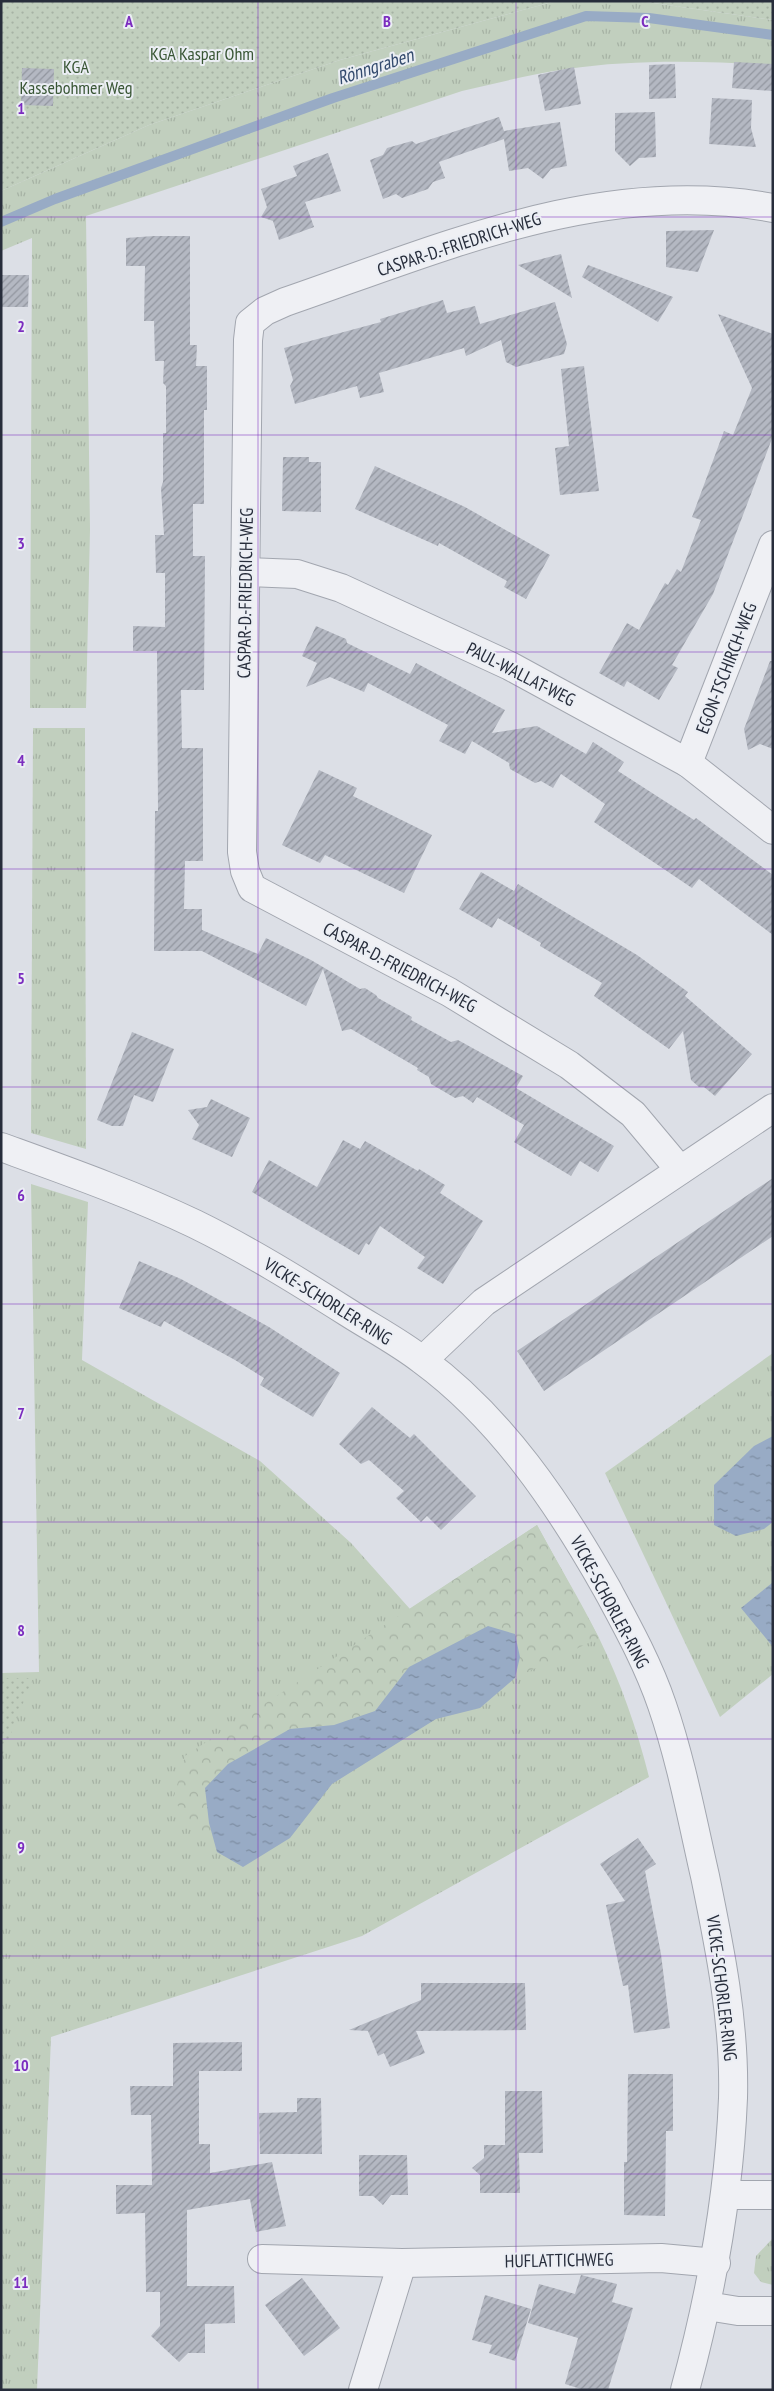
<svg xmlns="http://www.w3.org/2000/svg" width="774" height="2391" font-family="'PT Sans Narrow',sans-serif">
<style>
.grass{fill:url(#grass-tufts)}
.forest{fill:url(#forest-crowns)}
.park{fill:url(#park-dots)}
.water{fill:url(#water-ripples)}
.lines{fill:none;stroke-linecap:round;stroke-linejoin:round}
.stream{stroke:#98abc5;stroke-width:10}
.building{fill:url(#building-hatch)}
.minor-casing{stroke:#a2a6af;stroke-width:30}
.minor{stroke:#eff0f4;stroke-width:28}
.grid{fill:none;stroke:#7b2cbf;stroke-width:1;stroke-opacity:0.55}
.labels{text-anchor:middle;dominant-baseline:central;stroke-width:4;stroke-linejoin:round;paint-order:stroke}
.park-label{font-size:18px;fill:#395635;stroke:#ebeef4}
.street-label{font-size:18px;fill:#272d3b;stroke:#ebeef4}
.water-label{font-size:19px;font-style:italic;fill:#334a6d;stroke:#ebeef4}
.grid-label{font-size:16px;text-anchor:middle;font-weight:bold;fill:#7b2cbf;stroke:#ebeef4;stroke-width:4;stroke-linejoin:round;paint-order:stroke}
</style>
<defs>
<pattern id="grass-tufts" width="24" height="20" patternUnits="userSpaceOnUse" patternTransform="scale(1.25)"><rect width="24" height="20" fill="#c1cfbe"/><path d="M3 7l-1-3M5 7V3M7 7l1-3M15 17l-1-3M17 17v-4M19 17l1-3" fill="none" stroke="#a6b2a4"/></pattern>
<pattern id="forest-crowns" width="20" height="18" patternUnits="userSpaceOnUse" patternTransform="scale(1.25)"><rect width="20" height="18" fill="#c1cfbe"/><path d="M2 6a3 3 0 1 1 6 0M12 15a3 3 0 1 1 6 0" fill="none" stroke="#a6b2a4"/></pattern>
<pattern id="park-dots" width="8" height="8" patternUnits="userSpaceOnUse" patternTransform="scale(1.25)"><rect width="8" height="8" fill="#c1cfbe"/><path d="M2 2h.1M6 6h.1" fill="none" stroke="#a6b2a4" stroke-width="1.8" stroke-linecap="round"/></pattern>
<pattern id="water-ripples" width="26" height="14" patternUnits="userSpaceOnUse" patternTransform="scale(1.25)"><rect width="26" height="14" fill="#98abc5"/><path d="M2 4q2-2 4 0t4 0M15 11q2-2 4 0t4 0" fill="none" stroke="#7c8ca1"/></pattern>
<pattern id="building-hatch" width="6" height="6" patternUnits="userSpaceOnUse" patternTransform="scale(1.25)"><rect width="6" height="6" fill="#b4b8c2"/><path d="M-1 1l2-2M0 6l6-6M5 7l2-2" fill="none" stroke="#92969f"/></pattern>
</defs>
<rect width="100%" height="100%" fill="#dcdfe6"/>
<g class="grass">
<path d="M556 1H639L773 20V65C705 61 634 59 567 69 532 74 497 83 462 91L86 216 90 530 86 708H30L32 238 1 251V191L149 125 340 60Z"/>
<path d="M33 728H85L86 1149 31 1133Z"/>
<path d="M31 1184 88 1202 82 1360 260 1461 351 1543 410 1609 537 1525C557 1562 580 1600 599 1638 621 1683 637 1729 649 1777L362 1936 51 2037 37 2390H1V1673L39 1672Z"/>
<path d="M773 1353V1674L720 1717 605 1473Z"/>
<path d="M773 2238V2285L761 2282 754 2273 756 2256Z"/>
</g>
<path class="forest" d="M537 1525 599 1638 515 1678 520 1657 409 1667 375 1711 334 1725 289 1729 205 1788 209 1823 217 1852 173 1800 185 1756Z"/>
<g class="park">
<path d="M1 1H556L340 60 149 125 1 191Z"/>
<path d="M639 1H773V20Z"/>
<path d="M1 1678H33L1 1759Z"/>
</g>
<g class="water">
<path d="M773 1436V1522L764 1529 736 1536 714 1525V1485L754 1446Z"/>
<path d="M772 1583 773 1584V1647L741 1608Z"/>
<path d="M488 1626 515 1634 520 1657 515 1678 480 1708 436 1719 332 1784 290 1838 243 1867 217 1852 209 1823 205 1788 228 1764 290 1729 334 1725 375 1711 409 1667Z"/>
</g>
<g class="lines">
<path class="stream" d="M1 222 55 199 333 98 586 16 649 18 773 35"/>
</g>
<g class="building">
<path d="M734 62 773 64 772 91 732 88Z"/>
<path d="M675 64 676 98 649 99V65Z"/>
<path d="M574 67 581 104 545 111 538 75Z"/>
<path d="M22 68 54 69 53 106 21 105Z"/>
<path d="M712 98 752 100 751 128 756 147 709 144Z"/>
<path d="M655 112 656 157 639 158 630 166 615 151V113Z"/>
<path d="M499 117 504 131 560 122 567 166 551 169 543 179 528 168 509 171 504 139 439 162 445 178 433 182 428 189 402 198 396 194 383 199 370 160 383 155 387 148 412 141 416 144Z"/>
<path d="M328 153 341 191 305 202 314 227 279 240 273 221 261 217 267 207 261 189 297 176 293 166Z"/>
<path d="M714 230 698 272 666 267V231Z"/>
<path d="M154 236H190V345H197L196 366H207V410H204V504H193V556H205L204 690H181L182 748H203V861H185L184 909H202V930L258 954 266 938 311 960 360 989 365 988 376 995 378 998 412 1017 411 1020 451 1042 458 1040 523 1076 516 1088 614 1146 598 1172 580 1161 571 1176 514 1142 524 1125 477 1097 473 1103 463 1096 455 1098 431 1084 429 1077 417 1070 418 1068 351 1029 342 1031 323 969 306 1006 202 951H154L155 811H158L157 651H133V626L165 627V573H156L155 535H164L161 488 163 482V433H166V386L163 383 164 361H155L154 321H144L145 266H126V238Z"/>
<path d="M561 254 572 298 518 265Z"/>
<path d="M588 265 673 297 658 322 582 277Z"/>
<path d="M1 275H29L28 307H1Z"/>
<path d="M443 300 447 313 475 306 480 324 555 302 567 344 564 354 516 367 506 362 501 340 466 356 464 348 379 373 384 392 360 398 357 386 295 404 290 386 293 380 284 348 381 322 380 319Z"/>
<path d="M718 314 773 334V436L713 594 672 665 678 668 659 700 627 681 624 687 599 673 627 623 639 630 665 583 668 585 677 569 681 572 701 520 692 517 724 431 733 435 752 388Z"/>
<path d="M584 366 599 491 560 495 555 448 569 446 561 369Z"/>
<path d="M283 457H309V462H321V512L282 511Z"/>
<path d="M375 466 465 507 550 555 526 599 504 587 507 581 439 543 438 546 355 509Z"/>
<path d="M316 626 346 639 347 643 410 674 416 663 505 710 492 733 537 726 586 754 593 742 624 762 618 771 694 820 696 818 773 875V935L699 879 692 888 594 822 605 804 561 774 553 788 541 781 535 783 510 769 509 763 472 741 465 754 439 741 448 725 368 683 364 692 330 677 306 687 317 663 302 656Z"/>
<path d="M770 661H773V749L760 744 748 750 744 729Z"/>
<path d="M319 770 357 788 353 796 432 835 404 893 325 855 320 863 282 845Z"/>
<path d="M481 872 514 891 518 884 637 955 688 992 685 996 752 1054 715 1096 704 1087H699L691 1080 683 1031 669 1049 594 996 602 983 540 946 541 943 498 918 492 928 459 909Z"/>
<path d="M132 1032 174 1049 153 1102 134 1095 123 1126H112L97 1120Z"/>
<path d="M211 1099 250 1118 232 1157 192 1139 199 1125 188 1110 207 1107Z"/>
<path d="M343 1140 360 1149 365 1141 418 1171 419 1169 445 1185 440 1193 483 1221 443 1284 417 1268 425 1257 380 1226 369 1245 366 1243 359 1255 252 1192 269 1160 317 1187Z"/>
<path d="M773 1178V1236L544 1391 517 1351Z"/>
<path d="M139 1261 181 1279 269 1327 340 1373 313 1417 260 1385 264 1378 235 1360 164 1321 161 1327 119 1308Z"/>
<path d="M372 1407 410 1438 414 1434 476 1496 441 1530 427 1516 421 1522 396 1498 404 1491 369 1460 361 1464 339 1444Z"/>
<path d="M638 1838 656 1864 645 1871 661 1954 670 2028 634 2033 628 1985 623 1986 606 1905 625 1901 600 1864Z"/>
<path d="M421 1983H525L526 2030 416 2031 425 2053 390 2067 384 2053 378 2056 368 2031 349 2030 421 2000Z"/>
<path d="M242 2042V2071H199V2144H210V2173L272 2162 286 2226 256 2232 250 2199 187 2210V2286H234L235 2323 205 2324V2353H188L179 2362 151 2336 160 2326V2292H146L145 2213 116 2214V2185H152L151 2115H131L130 2086H173V2043Z"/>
<path d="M628 2074H673V2131H666L665 2216 624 2215V2162H627Z"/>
<path d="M505 2091H542L543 2153H519L520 2193H480V2175L472 2168 484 2158V2145H505Z"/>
<path d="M297 2098H321L322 2154H260L259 2113 297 2112Z"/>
<path d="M359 2155H407L408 2195H391L383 2205 373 2196H359Z"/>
<path d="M581 2275 617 2284 612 2302 633 2308 608 2390H584L565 2384 578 2338 528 2323 539 2284 575 2294Z"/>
<path d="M302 2278 340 2328 304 2356 265 2305Z"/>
<path d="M485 2295 531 2309 515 2361 489 2353 492 2345 472 2340Z"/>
</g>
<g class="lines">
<defs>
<g id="minor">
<path d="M245 572 297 574 341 588 510 666 688 763 773 830"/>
<path d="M688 763 773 545"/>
<path d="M1 1147C67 1171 132 1194 195 1224 248 1250 298 1281 347 1312 372 1328 399 1342 422 1360 501 1418 559 1504 607 1589 627 1626 648 1664 662 1705 681 1760 692 1819 705 1876 720 1949 735 2023 733 2098 729 2198 711 2294 685 2390"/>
<path d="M680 1170 633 1114 569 1065 449 992 252 888 245 871 242 852 248 340 250 323 265 311 285 302C442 248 603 176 773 208"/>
<path d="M423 1360 484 1302 773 1108"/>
<path d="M726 2195H773"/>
<path d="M262 2259 402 2263 661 2258 716 2263"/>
<path d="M707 2306 738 2311H773"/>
<path d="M363 2390 402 2263"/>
</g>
</defs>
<use href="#minor" class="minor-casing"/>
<use href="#minor" class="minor"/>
</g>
<path class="grid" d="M258 1V2390M516 1V2390M1 217H773M1 435H773M1 652H773M1 869H773M1 1087H773M1 1304H773M1 1522H773M1 1739H773M1 1956H773M1 2174H773"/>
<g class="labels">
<g class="park-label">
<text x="202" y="53">KGA Kaspar Ohm</text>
<text x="76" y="66">KGA<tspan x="76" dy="21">Kassebohmer Weg</tspan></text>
</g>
<g class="street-label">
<text transform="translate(459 244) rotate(-18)">CASPAR-D.-FRIEDRICH-WEG</text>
<text transform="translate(245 593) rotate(-89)">CASPAR-D.-FRIEDRICH-WEG</text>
<text transform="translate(726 668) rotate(-69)">EGON-TSCHIRCH-WEG</text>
<text transform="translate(521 674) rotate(27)">PAUL-WALLAT-WEG</text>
<text transform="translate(400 967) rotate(28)">CASPAR-D.-FRIEDRICH-WEG</text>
<text transform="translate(328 1301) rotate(32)">VICKE-SCHORLER-RING</text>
<text transform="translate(610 1602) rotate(62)">VICKE-SCHORLER-RING</text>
<text transform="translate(722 1988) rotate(83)">VICKE-SCHORLER-RING</text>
<text transform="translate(559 2260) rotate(-1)">HUFLATTICHWEG</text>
</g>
<g class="water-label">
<text transform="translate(375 66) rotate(-18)">Rönngraben</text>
</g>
</g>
<g class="grid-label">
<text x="129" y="27">A</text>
<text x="387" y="27">B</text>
<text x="645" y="27">C</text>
<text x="21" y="114">1</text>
<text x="21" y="332">2</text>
<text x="21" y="549">3</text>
<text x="21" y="766">4</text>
<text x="21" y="984">5</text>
<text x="21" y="1201">6</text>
<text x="21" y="1419">7</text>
<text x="21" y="1636">8</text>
<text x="21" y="1853">9</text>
<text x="21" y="2071">10</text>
<text x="21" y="2288">11</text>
</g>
<rect width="774" height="2391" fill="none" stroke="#272d3b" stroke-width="5"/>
</svg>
